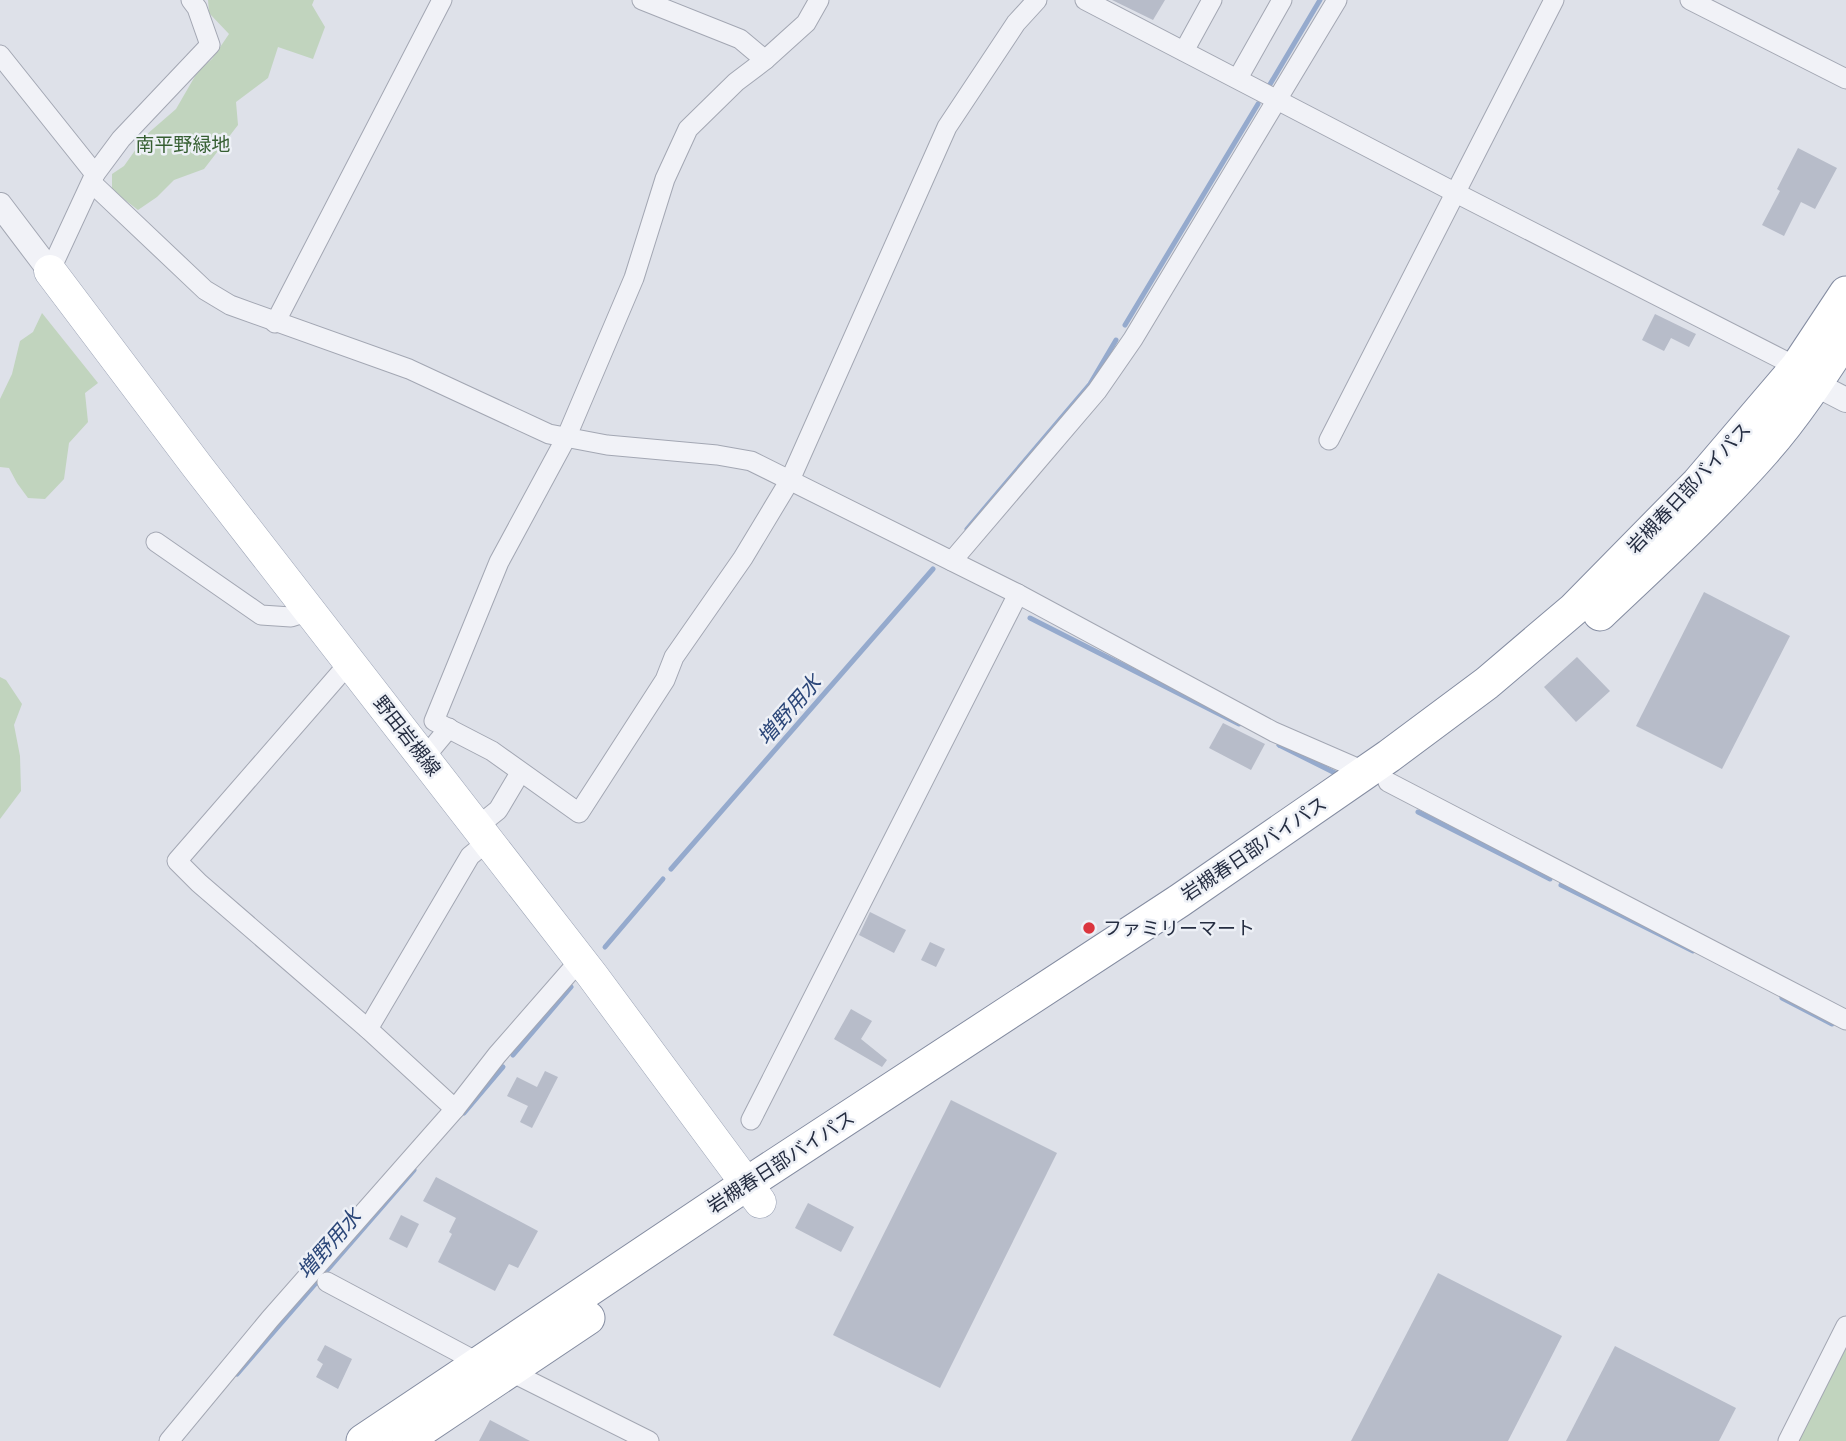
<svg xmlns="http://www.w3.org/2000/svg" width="1846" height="1441" font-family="'Work Sans','Noto Sans JP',sans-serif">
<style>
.green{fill:#c1d4be}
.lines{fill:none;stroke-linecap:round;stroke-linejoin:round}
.stream{stroke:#95aacd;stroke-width:5}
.building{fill:#b7bcc9}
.minor-casing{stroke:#a3a7b3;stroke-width:21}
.tertiary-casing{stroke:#a3a7b3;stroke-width:26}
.primary-casing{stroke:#9ca4b6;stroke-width:33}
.trunk-casing{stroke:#848ca1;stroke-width:35}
.minor{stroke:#f1f2f7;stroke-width:19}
.tertiary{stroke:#f1f2f7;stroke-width:24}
.primary{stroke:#fff;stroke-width:32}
.trunk{stroke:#fff;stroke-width:33}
.poi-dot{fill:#db353e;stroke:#edf0f6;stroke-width:2.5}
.labels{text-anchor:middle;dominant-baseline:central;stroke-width:5;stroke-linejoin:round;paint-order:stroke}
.park-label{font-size:19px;fill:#355e31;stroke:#edf0f6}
.street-label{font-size:19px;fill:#252d41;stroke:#edf0f6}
.poi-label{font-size:19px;fill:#252d41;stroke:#edf0f6;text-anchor:start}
.water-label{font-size:21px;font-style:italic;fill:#2c4779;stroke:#edf0f6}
</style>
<rect width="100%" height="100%" fill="#dee1e9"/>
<g class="green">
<path d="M208 0H314L312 5 325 27 313 59 278 47 268 78 236 102 238 125 204 169 174 180 157 197 138 210 112 190V174L124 166 146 135 176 109 198 71 212 59 229 34 209 13Z"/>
<path d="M42 313 98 383 85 393 88 422 69 443 64 479 45 499 28 498 17 483 9 468 0 467V399L12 374 20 341 33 332Z"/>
<path d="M0 677 6 680 22 704 14 725 20 756 21 791 0 819Z"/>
<path d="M1837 1345 1846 1349V1441H1788Z"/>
</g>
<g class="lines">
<g class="stream">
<path d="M1269 86 1320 0"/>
<path d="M1125 325 1258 104"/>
<path d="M967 529 1090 384 1116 340"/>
<path d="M1030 618 1239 724"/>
<path d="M1279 745 1339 775"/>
<path d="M1418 812 1550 879"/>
<path d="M671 869 933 569"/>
<path d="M1561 885 1693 951"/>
<path d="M605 947 663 879"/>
<path d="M1782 998 1832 1024"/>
<path d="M513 1055 571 987"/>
<path d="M464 1113 503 1067"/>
<path d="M237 1374 414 1170"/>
</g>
</g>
<g class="building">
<path d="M1112 0H1165L1153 20Z"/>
<path d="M1798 148 1837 168 1815 209 1801 202 1784 236 1762 225 1780 191 1777 189Z"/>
<path d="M1655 314 1696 334 1689 347 1671 338 1664 351 1642 340Z"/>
<path d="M1704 592 1790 636 1722 769 1636 726Z"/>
<path d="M1577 657 1610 691 1576 722 1544 687Z"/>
<path d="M1223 723 1265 744 1251 770 1209 748Z"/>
<path d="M870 912 906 930 894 953 859 935Z"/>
<path d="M930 942 945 949 936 967 921 960Z"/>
<path d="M851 1009 872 1021 861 1039 887 1060 882 1067 834 1039Z"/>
<path d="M545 1071 558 1077 532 1128 520 1122 528 1106 507 1096 517 1077 537 1087Z"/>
<path d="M951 1100 1057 1153 940 1388 833 1335Z"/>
<path d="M436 1177 538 1231 518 1268 509 1264 495 1291 438 1262 452 1234 449 1232 456 1218 423 1201Z"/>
<path d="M808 1203 854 1227 841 1252 795 1228Z"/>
<path d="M401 1215 419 1224 407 1248 389 1239Z"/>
<path d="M1438 1273 1562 1336 1508 1441H1351Z"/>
<path d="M325 1345 352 1359 338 1389 316 1377 323 1364 317 1360Z"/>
<path d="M1615 1346 1736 1408 1719 1441H1566Z"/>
<path d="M490 1420 530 1441H479Z"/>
</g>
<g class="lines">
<defs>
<g id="minor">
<path d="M642 0 740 39 765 60"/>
<path d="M819 0 806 23 765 60 736 82 688 129 665 179 634 278 566 438 499 562 434 721 492 751 579 813 665 680 674 657 743 558 790 480 947 127 1016 23 1037 0"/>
<path d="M1085 0 1456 193 1797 367"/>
<path d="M1690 0 1846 79"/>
<path d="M1184 51 1212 0"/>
<path d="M0 55 95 174"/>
<path d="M1238 78 1282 0"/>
<path d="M92 183 205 290 230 305 409 369 549 434 607 445 717 455 751 461 1018 594 1274 732 1366 772"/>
<path d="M50 271 95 174 121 139 210 45 197 8 191 0"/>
<path d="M275 323 442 0"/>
<path d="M1329 440 1554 0"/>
<path d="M156 542 261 615 291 617 310 611"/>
<path d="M952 561 1097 391 1133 339 1337 0"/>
<path d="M350 662 177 861 199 883 368 1029 455 1109"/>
<path d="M424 758 449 728"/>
<path d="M1388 782 1846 1020"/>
<path d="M477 827 498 810 520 773"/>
<path d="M368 1029 470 856 488 841"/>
<path d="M751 1120 1018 594"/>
<path d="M327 1282 479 1363 509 1371 649 1441"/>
<path d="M169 1441 270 1319 455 1109 497 1055 580 960"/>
<path d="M1788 1441 1846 1326"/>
</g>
<g id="tertiary">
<path d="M0 205 50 271"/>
<path d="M1803 372 1815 384 1846 400"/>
</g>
<path id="primary" d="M50 271 197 466 592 975 760 1202"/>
<g id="trunk">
<path d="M1600 614C1656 561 1713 509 1764 451 1795 416 1821 376 1846 337"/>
<path d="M409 1438 588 1318"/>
<path d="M363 1441 748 1183 1179 901 1389 756 1487 683 1574 609 1698 483 1797 367 1846 293"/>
</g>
</defs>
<use href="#minor" class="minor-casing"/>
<use href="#tertiary" class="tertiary-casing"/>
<use href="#primary" class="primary-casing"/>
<use href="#trunk" class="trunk-casing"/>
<use href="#minor" class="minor"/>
<use href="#tertiary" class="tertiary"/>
<use href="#primary" class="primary"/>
<use href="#trunk" class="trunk"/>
</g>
<circle class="poi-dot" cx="1089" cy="928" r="7"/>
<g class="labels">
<g class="park-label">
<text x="183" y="144">南平野緑地</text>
</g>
<g class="street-label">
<text transform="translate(1689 488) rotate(-47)">岩槻春日部バイパス</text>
<text transform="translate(407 736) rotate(52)">野田岩槻線</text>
<text transform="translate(1254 849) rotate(-34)">岩槻春日部バイパス</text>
<text transform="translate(781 1162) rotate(-33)">岩槻春日部バイパス</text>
</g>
<g class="poi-label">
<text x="1103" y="928">ファミリーマート</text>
</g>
<g class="water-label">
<text transform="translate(789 710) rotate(-49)">増野用水</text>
<text transform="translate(329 1244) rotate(-49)">増野用水</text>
</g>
</g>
</svg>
